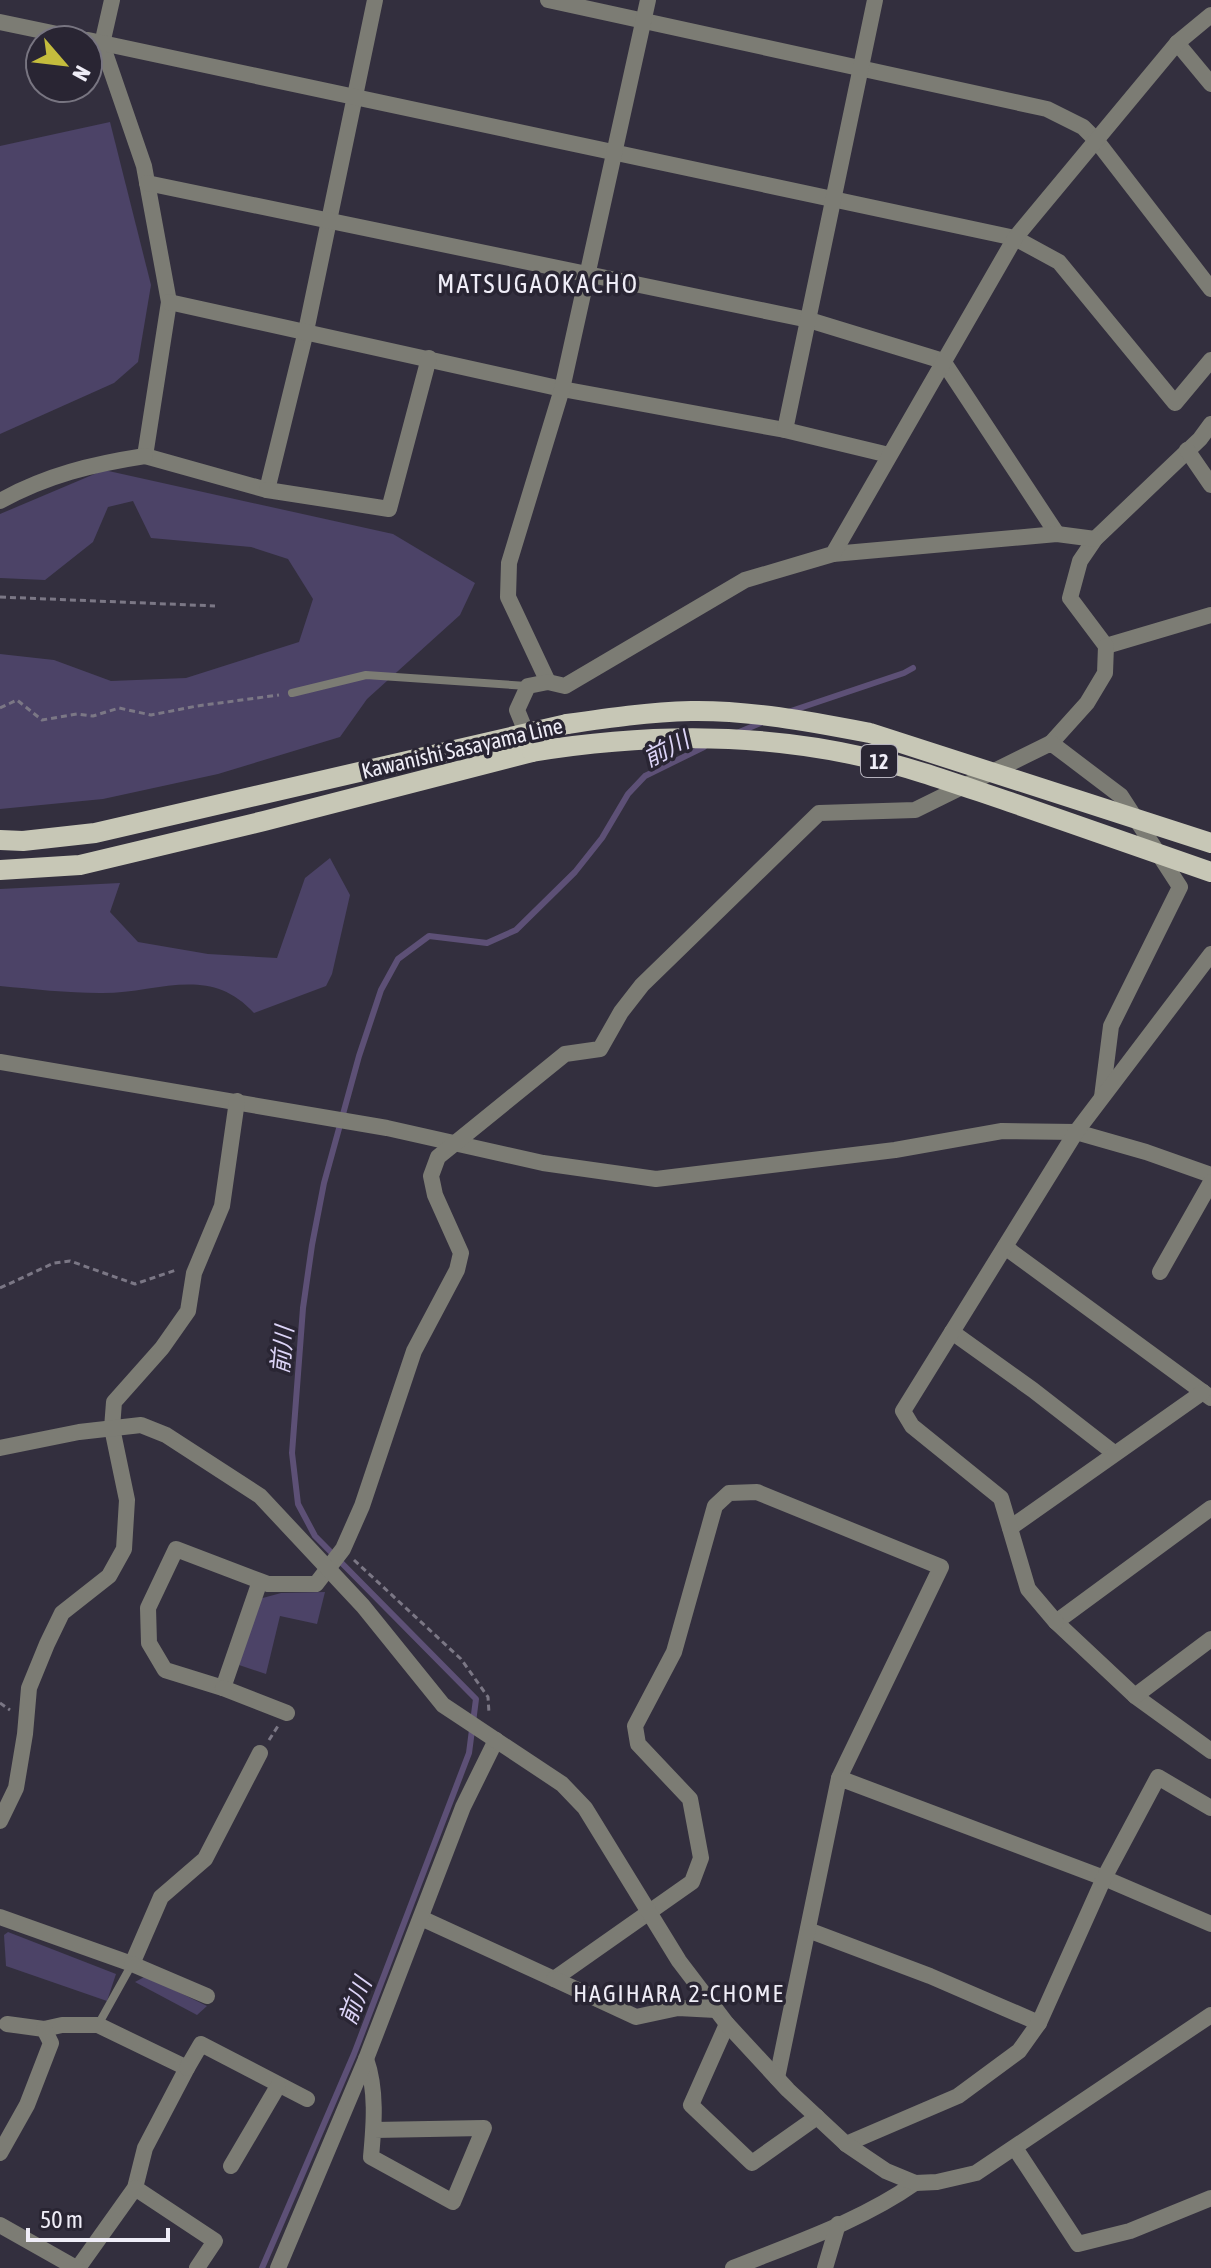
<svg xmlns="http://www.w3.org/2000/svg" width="1211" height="2268" font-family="'Asap Condensed','Noto Sans JP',sans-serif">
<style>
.green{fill:#4c4367}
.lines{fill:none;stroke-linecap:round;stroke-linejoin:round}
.stream{stroke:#5d5076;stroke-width:6}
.path{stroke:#7b7785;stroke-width:3;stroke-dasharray:6 4;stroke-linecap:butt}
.service{stroke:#7c7c74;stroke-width:8}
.minor{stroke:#7c7c74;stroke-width:16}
.tertiary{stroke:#7c7c74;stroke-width:16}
.primary{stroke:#c7c7b6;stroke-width:20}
.primary-bridge{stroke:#c7c7b6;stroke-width:20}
.labels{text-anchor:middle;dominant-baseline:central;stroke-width:7;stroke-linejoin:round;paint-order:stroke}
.shield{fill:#292533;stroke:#b4b1bc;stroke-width:2}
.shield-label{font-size:20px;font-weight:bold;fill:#efedf7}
.street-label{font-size:22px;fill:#efedf7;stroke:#292533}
.water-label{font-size:24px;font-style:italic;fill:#dcd4f7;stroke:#292533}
.neighbourhood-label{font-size:24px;letter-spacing:2px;fill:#efedf7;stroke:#292533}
.quarter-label{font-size:26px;letter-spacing:2px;fill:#efedf7;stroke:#292533}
</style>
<rect width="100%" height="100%" fill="#332f3e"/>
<g class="green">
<path d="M110 122 151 285 138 362 114 383 0 434V146Z"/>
<path d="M104 470 393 534 475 583 460 615 367 699 340 737 218 774 103 799 0 809V654L54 660 111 681 186 678 299 642 313 599 288 559 251 547 151 538 133 501 108 507 93 542 45 580 0 578V514Z"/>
<path d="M330 858 350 895 332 974 326 986 254 1013C209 963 156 994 100 993 67 993 33 989 0 986V889L120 883 110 912 138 942 208 954 277 958 305 878Z"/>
<path d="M325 1592 317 1624 280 1616 266 1674 239 1665 259 1599 281 1593Z"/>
<path d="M8 1932 116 1974 107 2001 6 1966 4 1935Z"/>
<path d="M146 1976 207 2006 197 2015 135 1982Z"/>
</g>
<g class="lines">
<g class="stream">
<path d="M788 712 904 673 913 668"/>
<path d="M737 733 763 722"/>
<path d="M262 2268 354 2054 469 1753 476 1699 315 1536 298 1504 292 1453 303 1308 312 1245 324 1183 359 1056 381 990 398 959 429 936 487 943 516 930 575 872 602 838 628 794 645 776 704 747"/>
</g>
<g class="path">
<path d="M0 597 215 606"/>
<path d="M0 708 17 700 42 720 77 714 93 716 119 708 151 715 197 706 279 695"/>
<path d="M0 1288 54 1263 70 1261 135 1284 176 1270"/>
<path d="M354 1560 461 1659 488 1697 489 1713"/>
<path d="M0 1703 10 1710"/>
<path d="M269 1740 278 1726"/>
</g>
<g class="service">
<path d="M292 693 366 675 527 686"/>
<path d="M98 2025 132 1964"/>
</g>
<g class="minor">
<path d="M112 0 102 44 144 166 169 302 145 456 267 490 306 331 375 0"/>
<path d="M548 0 1047 109 1083 127 1096 140 1211 289"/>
<path d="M0 22 86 40"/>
<path d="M88 40 1015 238 1059 262 1175 403 1211 360"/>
<path d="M1177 43 1211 84"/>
<path d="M147 183 809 320 943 361 1057 534"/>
<path d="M169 302 562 389 785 430 889 455"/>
<path d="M1211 424 1200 439 1095 539 1080 561 1070 598 1106 646 1211 615"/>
<path d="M785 430 875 0"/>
<path d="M1187 450 1211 485"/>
<path d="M267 490 389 509 429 358"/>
<path d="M0 501C47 475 93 464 145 456"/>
<path d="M833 554 1057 534 1095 539"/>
<path d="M548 682 508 597 509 563 562 389 648 0"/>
<path d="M530 742 517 710 528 686 548 682 565 686 745 580 833 554 1015 238 1177 43 1211 15"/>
<path d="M1051 743 1087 703 1105 673 1106 646"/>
<path d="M0 1062 387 1128 543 1163 656 1179 895 1150 1002 1131 1076 1132 1146 1152 1211 1175"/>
<path d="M1005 1247 1211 1398"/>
<path d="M1160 1272 1211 1182"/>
<path d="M952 1332 1033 1390 1114 1453"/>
<path d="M1211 1508 1056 1622 1135 1696 1211 1751"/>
<path d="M1010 1528 1203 1392"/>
<path d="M260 1581 223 1688 165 1670 149 1643 148 1608 176 1549 260 1581 268 1584H316L343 1549 362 1506 414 1351 457 1270 461 1253 435 1195 431 1176 438 1157 565 1054 600 1049 621 1012 642 985 819 813 915 810 1051 743 1121 796 1180 887 1111 1026 1102 1097"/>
<path d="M1056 1622 1028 1589 1001 1498 912 1426 903 1411 1076 1132 1211 954"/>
<path d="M223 1688 287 1713"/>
<path d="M1135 1696 1211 1639"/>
<path d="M0 1821 16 1788 25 1734 29 1688 47 1644 62 1613 109 1576 124 1549 127 1500 112 1428 114 1402 162 1348 188 1311 194 1273 222 1206 237 1101"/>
<path d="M0 1917 132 1964 161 1897 205 1859 260 1753"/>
<path d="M421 1918 554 1979 692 1882 701 1858 690 1799 638 1744 635 1726 674 1652 715 1506 729 1493 757 1492 941 1567 839 1778"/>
<path d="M808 1930 930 1976 1039 2023"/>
<path d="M132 1964 207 1996"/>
<path d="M554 1979 636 2017 678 2008 716 2010"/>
<path d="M7 2024 44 2029 62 2025H98L187 2068 145 2148 135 2188 78 2268"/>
<path d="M727 2024 691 2105 752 2163 817 2117"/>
<path d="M366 2059C377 2090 374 2125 371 2157L453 2202 484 2128 374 2130"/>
<path d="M187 2068 201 2044 307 2099"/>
<path d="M777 2078 839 1778 1104 1878 1211 1924"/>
<path d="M846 2144 958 2096 1019 2051 1039 2023 1104 1878 1158 1777 1211 1808"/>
<path d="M1015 2148 1078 2244 1130 2231 1211 2198"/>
<path d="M0 2153 27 2105 51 2043 44 2029"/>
<path d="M231 2166 278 2086"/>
<path d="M135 2188 215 2241 197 2268"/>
<path d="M0 2225 76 2268"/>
<path d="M278 2268 366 2059 463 1807 496 1740"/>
<path d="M733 2268C795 2243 861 2221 915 2183"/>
<path d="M825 2268 838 2224"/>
</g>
<path class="tertiary" d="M0 1448 79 1432 141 1425 166 1435 260 1496 363 1606 443 1705 562 1784 585 1808 679 1961 727 2024 788 2090 846 2144 886 2171 915 2183 937 2182 976 2173 1211 2015"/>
<g class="primary">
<path d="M0 840 23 841 95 833 567 724"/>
<path d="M0 870 80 865 264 821 532 752"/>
</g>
<g class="primary-bridge">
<path d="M567 724C608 718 649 712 691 711 750 710 812 722 870 733L1211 843"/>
<path d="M532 752C642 734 755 732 864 757 914 768 962 786 1010 802 1077 826 1144 849 1211 872"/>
</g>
</g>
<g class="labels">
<rect class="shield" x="861" y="745" width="36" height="32" rx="6"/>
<g class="shield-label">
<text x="879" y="761">12</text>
</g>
<g class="street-label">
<text transform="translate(462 748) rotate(-13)">Kawanishi Sasayama Line</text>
</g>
<g class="water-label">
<text transform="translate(666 749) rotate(-27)">前川</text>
<text transform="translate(282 1350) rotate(-84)">前川</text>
<text transform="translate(355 2001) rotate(-69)">前川</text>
</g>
<g class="neighbourhood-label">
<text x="679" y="1993">HAGIHARA 2-CHOME</text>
</g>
<g class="quarter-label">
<text x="538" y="284">MATSUGAOKACHO</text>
</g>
</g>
<g transform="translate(64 64) rotate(118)"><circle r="38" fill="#292533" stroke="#787581" stroke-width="2"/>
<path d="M0-6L14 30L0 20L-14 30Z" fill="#c4bc3d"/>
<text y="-12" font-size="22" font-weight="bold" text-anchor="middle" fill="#efedf7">N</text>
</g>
<path d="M28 2228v12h140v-12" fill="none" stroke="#efedf7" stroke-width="4"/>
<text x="40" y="2228" font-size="24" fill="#efedf7" stroke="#292533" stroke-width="6" paint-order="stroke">50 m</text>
</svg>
